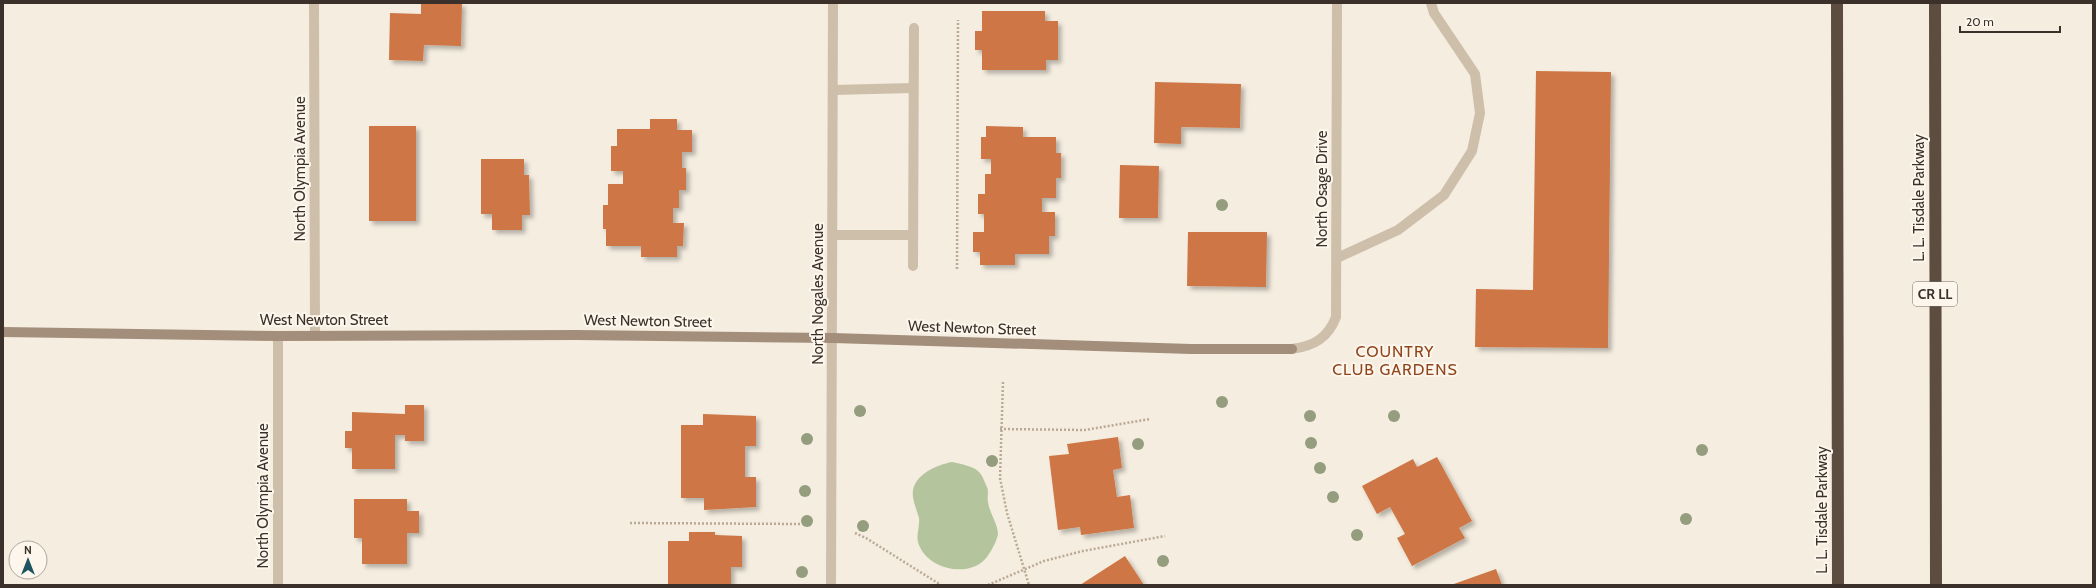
<svg xmlns="http://www.w3.org/2000/svg" width="2096" height="588" font-family="Cabin,sans-serif">
<style>
.green{fill:#b4c59e}
.building{fill:#ce7645;filter:url(#shadow)}
.lines{fill:none;stroke-linecap:round;stroke-linejoin:round}
.path{stroke:#baa994;stroke-width:2.5;stroke-dasharray:2 2;stroke-linecap:butt}
.lane{stroke:#cebfaa;stroke-width:10}
.street{stroke:#cebfaa;stroke-width:10}
.secondary{stroke:#a28e7b;stroke-width:10}
.highway{stroke:#5d4d40;stroke-width:12}
.tree{fill:#949d7d}
.labels{text-anchor:middle;dominant-baseline:central;stroke-width:4;stroke-linejoin:round;paint-order:stroke}
.shield{fill:#fcf6ed;stroke:#756c64;stroke-width:1}
.shield-label{font-size:14px;font-weight:bold;fill:#3b312a}
.street-label{font-size:15px;fill:#3b312a;stroke:#fcf6ed}
.neighbourhood-label{font-size:16px;letter-spacing:1px;fill:#90461d;stroke:#fcf6ed}
</style>
<defs>
<filter id="shadow"><feDropShadow dx="3.5" dy="3.5" stdDeviation="2" flood-color="#0004"/></filter>
</defs>
<rect width="100%" height="100%" fill="#f5ede0"/>
<path class="green" d="M952 462C961 464 974 466 980 473 983 477 985 483 987 487 989 491 987 497 988 502 989 512 998 524 998 534 997 540 993 548 989 554 974 580 926 571 918 542 916 535 920 526 919 518 917 511 914 504 913 497 910 476 936 465 952 462Z"/>
<g class="building">
<path d="M421 3H462L461 46 424 45 423 61 389 60 390 13 421 14Z"/>
<path d="M982 11H1045V21H1058V60H1046V70H982V50H975V31H982Z"/>
<path d="M1536 71 1611 72 1608 348 1475 347 1476 289 1533 290Z"/>
<path d="M1155 82 1241 84 1240 128 1181 127V144L1154 143Z"/>
<path d="M650 119H677V130H692V152H682V168H686V190H679V208H673V223H684L683 246H677V257H641V246H606V229H603V205H608V184H623V171H611V146H617V129H650Z"/>
<rect x="369" y="126" width="47" height="95"/>
<path d="M986 126 1023 127V137H1056V153H1061V178H1056V198H1042V212H1055V236H1049V254H1015V265H980V252H973V232H984V214H978V194H985V174H991V159H981V137H986Z"/>
<path d="M481 159H524V175H529L530 215H522V230H492V214H481Z"/>
<path d="M1120 165 1159 166 1158 218H1119Z"/>
<path d="M1188 232H1267L1266 287 1187 286Z"/>
<path d="M405 405H424V441H405V435H395V469H352V448H345V431H352V412L405 414Z"/>
<path d="M703 414 756 416V446H745V477H756V507L704 510V498H681V425H703Z"/>
<path d="M1118 437 1122 468 1113 470 1117 497 1130 495 1134 528 1081 535 1080 527 1058 530 1049 456 1069 454 1067 444Z"/>
<path d="M1437 457 1472 521 1459 528 1465 538 1412 566 1397 538 1405 534 1390 507 1377 514 1362 486 1413 459 1417 467Z"/>
<path d="M354 499H407V511H419V533H407V564H362V538H354Z"/>
<path d="M689 532H715V535L742 536V567H731V585H668V541H689Z"/>
<path d="M1125 556 1144 585H1080Z"/>
<path d="M1496 569 1502 585H1451Z"/>
</g>
<g class="lines">
<g class="path">
<path d="M957 269 958 20"/>
<path d="M1003 382 1000 478 1007 513 1029 585"/>
<path d="M1000 429 1085 430 1150 419"/>
<path d="M630 523 802 524"/>
<path d="M855 533 866 538 941 585"/>
<path d="M988 585 1044 561 1083 551 1165 536"/>
</g>
<g class="lane">
<path d="M833 90 913 88"/>
<path d="M833 235H913"/>
<path d="M1337 258 1398 230 1444 195 1472 151 1480 113 1475 74 1434 13 1431 3"/>
</g>
<g class="street">
<path d="M314 3 315 336"/>
<path d="M913 266 914 28"/>
<path d="M278 336V585"/>
<path d="M1292 349C1314 346 1328 338 1336 317L1337 3"/>
<path d="M831 585 833 3"/>
</g>
<path class="secondary" d="M3 332 278 336 577 335 833 338 1191 349H1292"/>
<g class="highway">
<path d="M1837 3 1838 585"/>
<path d="M1935 3 1936 585"/>
</g>
</g>
<g class="tree">
<circle cx="1222" cy="205" r="6"/>
<circle cx="1222" cy="402" r="6"/>
<circle cx="860" cy="411" r="6"/>
<circle cx="1310" cy="416" r="6"/>
<circle cx="1394" cy="416" r="6"/>
<circle cx="807" cy="439" r="6"/>
<circle cx="1311" cy="443" r="6"/>
<circle cx="1138" cy="444" r="6"/>
<circle cx="1702" cy="450" r="6"/>
<circle cx="992" cy="461" r="6"/>
<circle cx="1320" cy="468" r="6"/>
<circle cx="805" cy="491" r="6"/>
<circle cx="1333" cy="497" r="6"/>
<circle cx="1686" cy="519" r="6"/>
<circle cx="807" cy="521" r="6"/>
<circle cx="863" cy="526" r="6"/>
<circle cx="1357" cy="535" r="6"/>
<circle cx="1163" cy="561" r="6"/>
<circle cx="802" cy="572" r="6"/>
</g>
<g class="labels">
<rect class="shield" x="1913" y="282" width="44" height="24" rx="3"/>
<g class="shield-label">
<text x="1935" y="294">CR LL</text>
</g>
<g class="street-label">
<text transform="translate(300 169) rotate(-90)">North Olympia Avenue</text>
<text transform="translate(1322 189) rotate(-90)">North Osage Drive</text>
<text transform="translate(1919 198) rotate(-90)">L. L. Tisdale Parkway</text>
<text transform="translate(818 294) rotate(-90)">North Nogales Avenue</text>
<text x="324" y="320">West Newton Street</text>
<text transform="translate(648 321) rotate(1)">West Newton Street</text>
<text transform="translate(972 328) rotate(2)">West Newton Street</text>
<text transform="translate(263 496) rotate(-90)">North Olympia Avenue</text>
<text transform="translate(1822 510) rotate(-90)">L. L. Tisdale Parkway</text>
</g>
<g class="neighbourhood-label">
<text x="1395" y="351">COUNTRY<tspan x="1395" dy="18">CLUB GARDENS</tspan></text>
</g>
</g>
<rect width="2096" height="588" fill="none" stroke="#3b312a" stroke-width="8"/>
<g transform="translate(28 560)"><circle r="19" fill="#fcf6ed" stroke="#afa79f"/>
<path d="M0-3L7 15L0 10L-7 15Z" fill="#1c5460"/>
<text y="-6" font-size="11" font-weight="bold" text-anchor="middle" fill="#3b312a">N</text>
</g>
<path d="M1960 26v6h100v-6" fill="none" stroke="#3b312a" stroke-width="2"/>
<text x="1966" y="26" font-size="12" fill="#3b312a" stroke="#fcf6ed" stroke-width="3" paint-order="stroke">20 m</text>
</svg>
